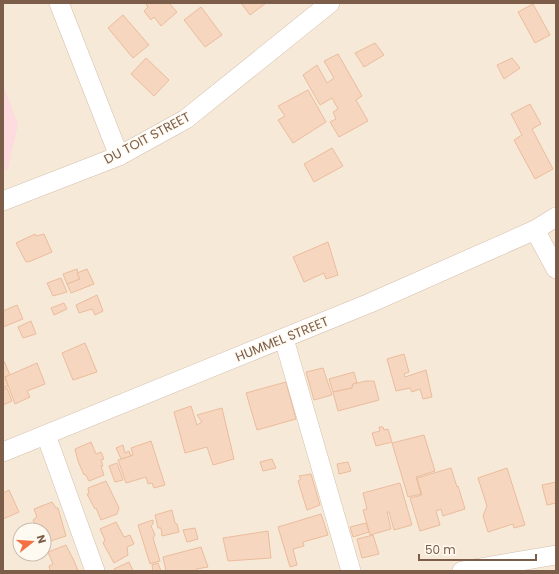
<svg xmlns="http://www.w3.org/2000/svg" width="559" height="574" font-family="Poppins,sans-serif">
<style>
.residential{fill:#f7e9d7;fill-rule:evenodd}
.medical{fill:#fddbde}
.building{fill:#f6d6be;stroke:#ebbc9d}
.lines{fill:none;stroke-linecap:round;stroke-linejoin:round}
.minor-casing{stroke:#d3bfad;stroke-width:20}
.minor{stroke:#fff;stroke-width:19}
.labels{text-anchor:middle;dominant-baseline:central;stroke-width:3;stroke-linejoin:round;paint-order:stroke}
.street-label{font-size:13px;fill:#7c5d49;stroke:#fffaf1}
</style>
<rect width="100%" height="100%" fill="#fef7e9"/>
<path class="residential" d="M3 3H556V571H3ZM20 530H44V554H20Z"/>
<path class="medical" d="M3 85 18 124 8 169 3 171Z"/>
<g class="building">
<path d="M145 3H169L177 12 161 26 154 17 151 20 144 11 148 7Z"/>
<path d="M241 3H266L250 15Z"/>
<path d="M533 4 550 35 535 43 518 12Z"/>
<path d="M201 7 222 35 205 47 184 20Z"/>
<path d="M123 15 149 45 133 58 108 28Z"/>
<path d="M375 43 384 55 364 67 355 53Z"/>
<path d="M338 54 362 96 356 100 368 121 339 137 330 122 336 119 333 112 338 109 332 98 320 105 303 75 317 65 327 83 334 78 324 61Z"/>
<path d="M146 58 169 80 154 96 131 74Z"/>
<path d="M512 58 520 68 504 79 497 65Z"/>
<path d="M308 90 326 122 293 143 278 120 285 116 278 106Z"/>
<path d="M530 104 541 124 532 129 553 169 535 179 514 140 522 135 511 114Z"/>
<path d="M332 148 343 166 314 182 304 164Z"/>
<path d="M35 234 36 236 44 234 52 252 31 261 26 262 16 243Z"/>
<path d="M328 242 338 275 326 279 324 273 304 282 293 257Z"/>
<path d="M77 269 78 273H77L80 279 67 284 63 274Z"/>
<path d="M87 269 94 284 71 293 67 284 80 279 77 273Z"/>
<path d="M61 278 67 292 53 296 47 283Z"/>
<path d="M97 295 103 311 95 315 92 309 79 313 76 305Z"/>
<path d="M64 303 67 309 54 315 51 308Z"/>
<path d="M17 305 23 319 3 327V311Z"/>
<path d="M31 321 36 334 23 338 18 327Z"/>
<path d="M85 343 97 372 73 380 62 353Z"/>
<path d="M404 354 409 372 404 374 405 377 426 370 432 397 423 399 420 389 412 392 410 388 396 391 387 359Z"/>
<path d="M4 361 10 375 5 377 8 386 3 388V362Z"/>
<path d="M37 363 45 384 27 391 30 397 15 404 5 377Z"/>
<path d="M323 368 332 395 314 400 306 372Z"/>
<path d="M354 372 357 383 353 384 352 388 333 392 329 379Z"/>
<path d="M366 381H374L379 400 338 411 333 392 352 388 353 384Z"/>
<path d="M286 382 296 419 257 430 246 393Z"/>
<path d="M7 388 12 401 3 405V390Z"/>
<path d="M191 406 197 425 202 422 197 415 222 408 234 459 213 465 207 447 185 453 174 412Z"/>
<path d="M379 427H383L384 430 388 429 392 442 376 446 372 433 380 431Z"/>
<path d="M424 435 435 471 416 477 421 494 408 497 392 443Z"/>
<path d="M151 441 165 485 154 488 152 483 148 484 146 477 126 483 118 460 133 455 131 448Z"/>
<path d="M91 442 96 454 101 452 104 459 101 460 103 466H101L104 475 89 481 85 474 84 475 78 461 75 449Z"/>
<path d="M123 445 125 453 129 451 131 456 121 459 116 448Z"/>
<path d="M272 459 276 468 263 471 260 462Z"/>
<path d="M348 462 351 471 339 474 337 464Z"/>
<path d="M117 463 123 480 115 482 109 466Z"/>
<path d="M451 468 457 487 458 486 465 509 443 516 441 509 436 511 440 525 420 531 410 498 422 495 417 478Z"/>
<path d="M507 468 525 525 514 528 513 524 488 532 483 516 487 506 478 478Z"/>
<path d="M311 474 320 505 307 510 298 481 301 479 299 476Z"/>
<path d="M106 481 119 508 117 514 101 520 96 508 95 509 87 494H89L88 488Z"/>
<path d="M556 482V503L547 505 542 485Z"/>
<path d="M400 483 412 525 394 530 389 512H387L391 529 370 535 363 510 367 509 363 493Z"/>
<path d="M9 490 19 512 3 519V493Z"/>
<path d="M52 502 56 508H58L66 536 48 542 43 529 37 530 33 520 37 517 34 509Z"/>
<path d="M172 510 175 523 177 524 179 532 162 536 161 528H158L155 515Z"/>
<path d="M321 514 328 535 303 542 304 546 293 549 297 565 290 567 278 527Z"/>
<path d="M153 520V524L151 526 155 535 153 538 160 561 150 564 138 525Z"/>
<path d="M116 522 124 537 130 535 134 544 127 547 128 555 114 563 103 543 105 540 100 529Z"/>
<path d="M366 523 369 532 353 537 350 527Z"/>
<path d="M195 528 198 539 187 542 183 530Z"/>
<path d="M268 531 271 558 228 561 223 538Z"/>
<path d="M373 535 379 554 362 558 357 539Z"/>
<path d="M66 545 75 563 78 571H50L49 566 53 564 48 552Z"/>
<path d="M201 547 208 567 196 569V571H166L163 557Z"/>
<path d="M129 562 133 571H115L114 569Z"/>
<path d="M158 563 161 571H153L152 565Z"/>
</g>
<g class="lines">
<defs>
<g id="minor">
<path d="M59 3 119 156"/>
<path d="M3 201 119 156 186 119 330 3"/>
<path d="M535 230 556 269"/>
<path d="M284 339 351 571"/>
<path d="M46 435 95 571"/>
<path d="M3 452 370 303 535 230 556 217"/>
<path d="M462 571 556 555"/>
</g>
</defs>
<use href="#minor" class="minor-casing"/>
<use href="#minor" class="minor"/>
</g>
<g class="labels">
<g class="street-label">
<text transform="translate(147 138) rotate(-28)">DU TOIT STREET</text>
<text transform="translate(282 339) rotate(-22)">HUMMEL STREET</text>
</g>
</g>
<rect width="559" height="574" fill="none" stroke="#7c5d49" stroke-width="8"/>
<g transform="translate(32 542) rotate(73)"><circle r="19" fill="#fffaf1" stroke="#cbbbae"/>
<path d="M0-3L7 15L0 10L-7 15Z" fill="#f27044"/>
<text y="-6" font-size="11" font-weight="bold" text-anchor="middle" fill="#7c5d49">N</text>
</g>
<path d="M419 554v6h117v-6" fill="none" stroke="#7c5d49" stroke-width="2"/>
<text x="425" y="554" font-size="12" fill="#7c5d49" stroke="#fffaf1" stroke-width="3" paint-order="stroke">50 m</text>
</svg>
